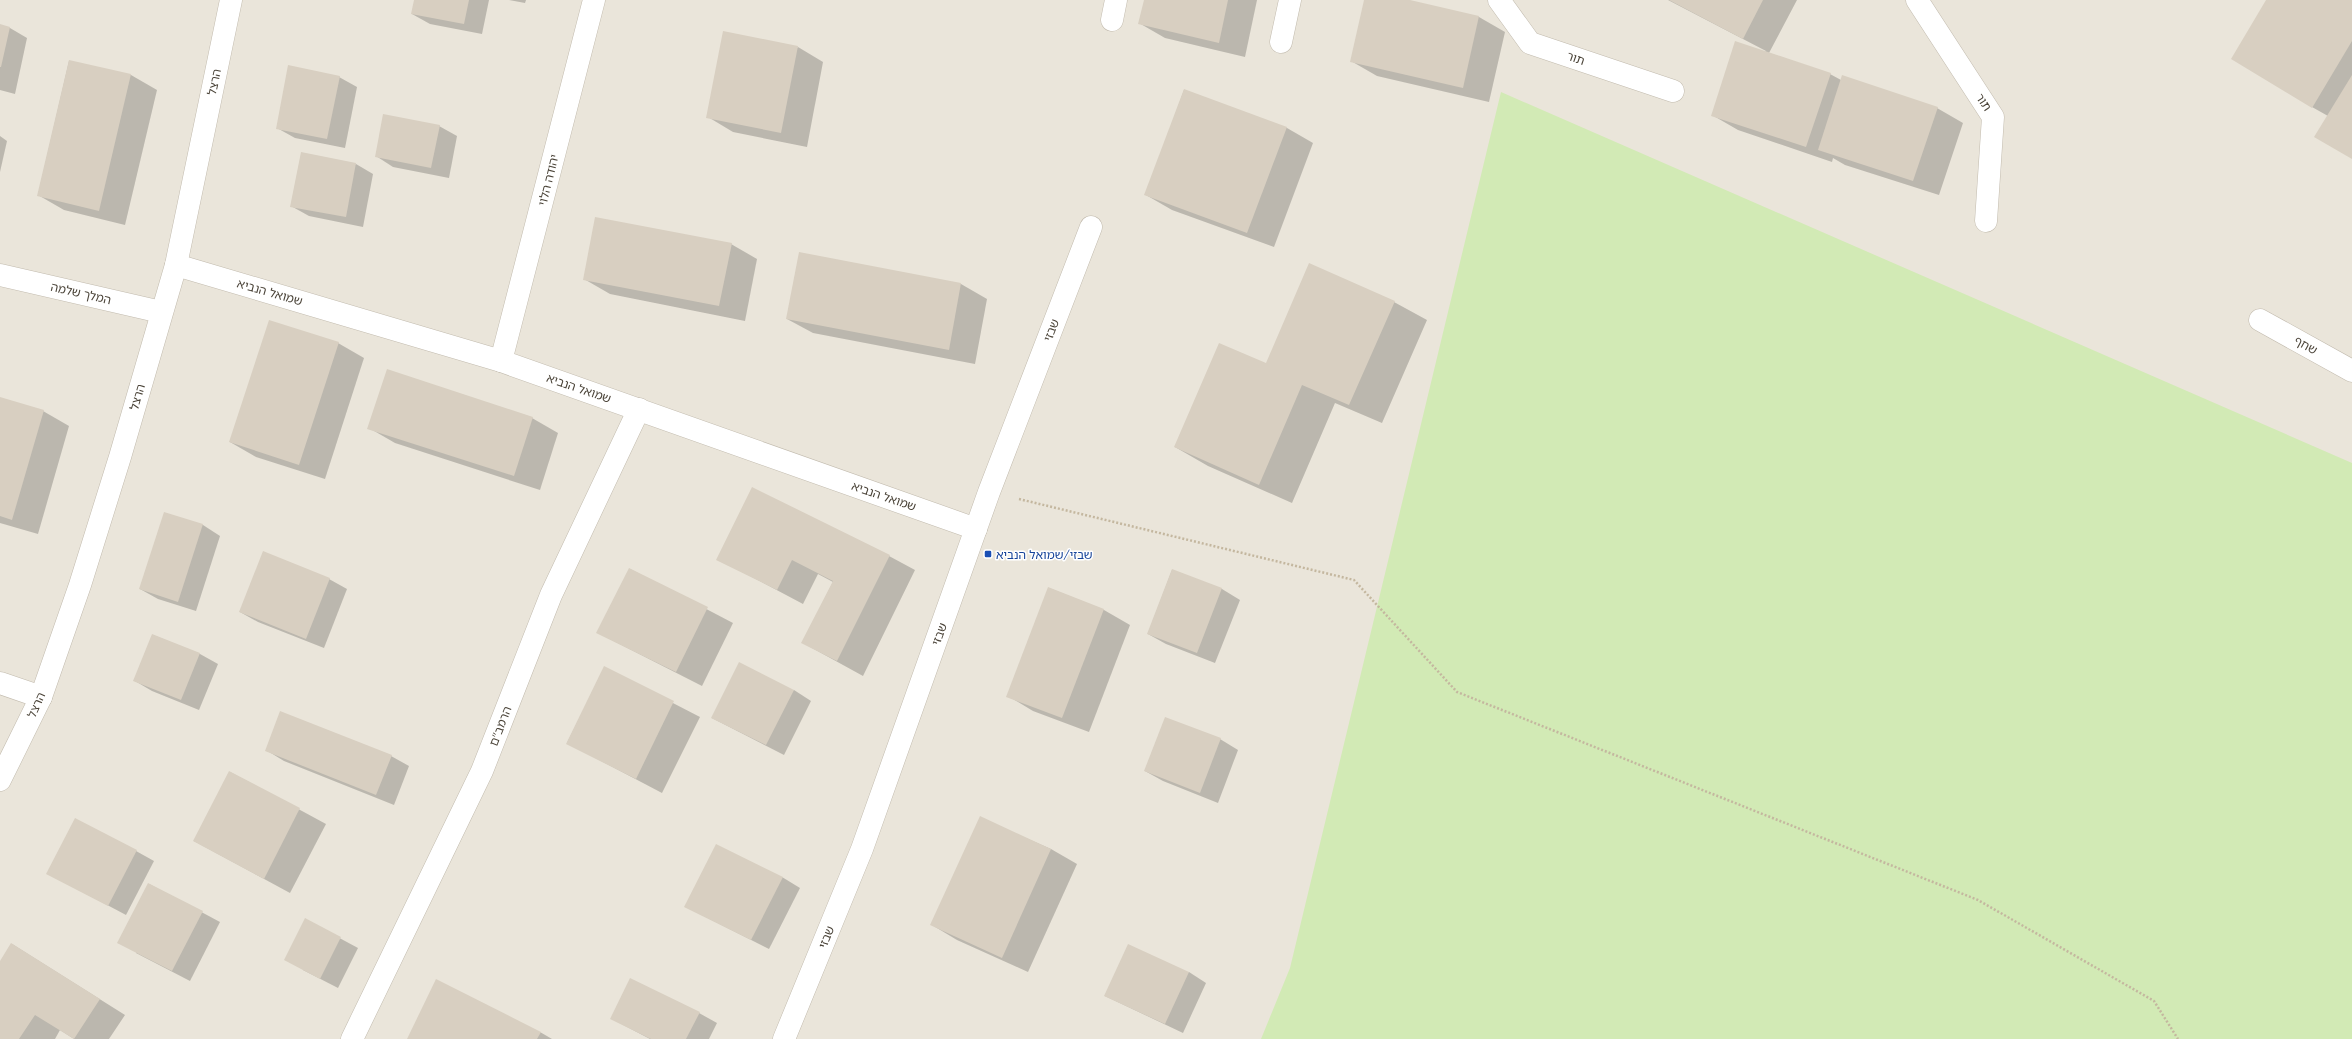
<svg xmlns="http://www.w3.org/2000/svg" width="2352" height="1039" font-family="Quicksand,'Noto Sans Hebrew',sans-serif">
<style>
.residential{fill:#eae5da}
.green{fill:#d2eab5}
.shadow{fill:#0003}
.building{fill:#d8cfc1}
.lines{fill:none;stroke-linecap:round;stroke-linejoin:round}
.minor-casing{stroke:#c2bbae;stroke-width:23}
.path{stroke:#c4b79f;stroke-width:2.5;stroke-dasharray:2 2;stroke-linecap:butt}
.minor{stroke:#fff;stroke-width:22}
.transit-dot{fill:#1a4fb4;stroke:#fff;stroke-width:1.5}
.labels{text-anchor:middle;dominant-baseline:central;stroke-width:3;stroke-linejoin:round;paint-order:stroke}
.street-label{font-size:12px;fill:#4b4439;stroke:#fff}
.transit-label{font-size:12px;fill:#164399;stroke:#fff;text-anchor:start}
</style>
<rect width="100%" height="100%" fill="#f6f3ec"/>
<rect class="residential" x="0" y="0" width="2352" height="1039"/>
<path class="green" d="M1501 92 2352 463V1039H1261L1290 968Z"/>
<g class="shadow">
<path d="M415 0H489L482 34 430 24 412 14Z"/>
<path d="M509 0H526L525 3Z"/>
<path d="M1145 0H1257L1245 57 1165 38 1139 23Z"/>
<path d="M1365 0H1405L1479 17 1505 32 1489 102 1377 76 1351 61Z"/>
<path d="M1668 0H1797L1769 53 1830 74 1841 80 1937 108 1963 123 1939 195 1845 165 1833 158 1832 162 1738 130 1712 115 1766 51Z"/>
<path d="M2267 0H2352V158L2328 116 2312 107Z"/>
<path d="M0 26 10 28 27 38 15 94 0 90Z"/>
<path d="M798 47 823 62 807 147 733 132 708 117Z"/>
<path d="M69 61 131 75 157 90 125 225 64 210 38 195Z"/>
<path d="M339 77 357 87 345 148 295 138 277 128Z"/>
<path d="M1184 90 1287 128 1313 143 1274 247 1172 210 1146 195Z"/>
<path d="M439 126 457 136 449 178 393 167 376 156Z"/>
<path d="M0 136 7 141 0 172Z"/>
<path d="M356 164 373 174 363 227 309 216 291 206Z"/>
<path d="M731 244 757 259 745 321 610 294 584 279Z"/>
<path d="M800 253 961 284 987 299 975 364 813 333 787 319Z"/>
<path d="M1394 302 1427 320 1382 423 1335 403 1292 503 1208 466 1175 447 1266 364Z"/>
<path d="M338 343 364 358 325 479 256 457 230 442Z"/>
<path d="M0 398 43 411 69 426 38 534 0 523Z"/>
<path d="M532 418 558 433 540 490 395 443 369 428Z"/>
<path d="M165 513 203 525 220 536 196 611 158 599 140 589Z"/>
<path d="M889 556 915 570 863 676 803 643 833 582 818 574 803 604 718 559Z"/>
<path d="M630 569 733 623 702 686 598 633Z"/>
<path d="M1172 570 1222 589 1240 600 1215 663 1166 644 1148 634Z"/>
<path d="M329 579 347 589 324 648 258 622 240 612Z"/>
<path d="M1049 588 1104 610 1130 625 1089 732 1033 711 1008 696Z"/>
<path d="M153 635 200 654 218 664 199 710 152 691 135 681Z"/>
<path d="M605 668 700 717 662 793 567 743Z"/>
<path d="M794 690 811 701 784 755 712 718Z"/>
<path d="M1220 739 1238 750 1218 803 1163 781 1145 771Z"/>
<path d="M266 750 391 756 409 766 394 805 284 761Z"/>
<path d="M230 772 326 824 290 893 194 841Z"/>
<path d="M980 818 1051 849 1077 864 1028 972 957 940 932 925Z"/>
<path d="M136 851 154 861 126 915 47 873Z"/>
<path d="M782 877 800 888 769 949 686 907Z"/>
<path d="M149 884 220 922 190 981 136 953Z"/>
<path d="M306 920 358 948 338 988 303 970Z"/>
<path d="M12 944 125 1015 109 1039H74L60 1030 55 1039H0V963Z"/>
<path d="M1189 972 1206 983 1183 1033 1105 996Z"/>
<path d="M699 1013 717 1023 709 1039H650L612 1019Z"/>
<path d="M540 1032 552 1039H408Z"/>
</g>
<g class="building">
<path d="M414 0H469L464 24 411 14Z"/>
<path d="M1144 0H1228L1219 43 1138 24Z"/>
<path d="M1364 0H1410L1479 16 1463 88 1350 62Z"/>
<path d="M1669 0H1763L1743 39Z"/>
<path d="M2266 0H2352V41L2312 108 2231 59Z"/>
<path d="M0 24 10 27 1 67H0Z"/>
<path d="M723 31 798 46 781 133 706 118Z"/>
<path d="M1735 41 1831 73 1806 147 1711 116Z"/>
<path d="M69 60 131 74 99 211 37 196Z"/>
<path d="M288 65 340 76 327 139 276 129Z"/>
<path d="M1842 75 1938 107 1913 181 1818 150Z"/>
<path d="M2352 75V159L2314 137Z"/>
<path d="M1184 89 1287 127 1247 233 1144 195Z"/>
<path d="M383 114 440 125 431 168 375 157Z"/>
<path d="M301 152 356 163 346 217 290 207Z"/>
<path d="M595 217 732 243 719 306 583 280Z"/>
<path d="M799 252 961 283 949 350 786 319Z"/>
<path d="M1309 263 1395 301 1349 405 1302 385 1259 485 1174 447 1219 343 1266 363Z"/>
<path d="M269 320 339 342 299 465 229 442Z"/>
<path d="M387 369 533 417 514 476 367 429Z"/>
<path d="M0 397 44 410 12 520 0 516Z"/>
<path d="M752 487 890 555 837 661 801 643 833 581 792 560 777 590 716 560Z"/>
<path d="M164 512 203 524 178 602 139 589Z"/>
<path d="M263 551 330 578 306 639 239 612Z"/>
<path d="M629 568 708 607 676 672 596 633Z"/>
<path d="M1172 569 1222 588 1197 653 1147 634Z"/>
<path d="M1048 587 1104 609 1062 718 1006 697Z"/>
<path d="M152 634 200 653 181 700 133 681Z"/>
<path d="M739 662 794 690 766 745 711 718Z"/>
<path d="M604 666 674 701 636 779 566 744Z"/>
<path d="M280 711 392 755 376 795 265 751Z"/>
<path d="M1165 717 1221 738 1200 793 1144 771Z"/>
<path d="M229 771 300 808 264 879 193 841Z"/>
<path d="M980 816 1051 849 1002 958 930 925Z"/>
<path d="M75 818 137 850 108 906 46 874Z"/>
<path d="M716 844 783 877 751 940 684 907Z"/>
<path d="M148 883 203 911 172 971 117 943Z"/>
<path d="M305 918 341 937 320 979 284 960Z"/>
<path d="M11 943 100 999 74 1039 35 1015 19 1039H0V961Z"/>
<path d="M1128 944 1189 972 1165 1024 1104 996Z"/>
<path d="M630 978 700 1012 686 1039H651L610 1019Z"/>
<path d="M436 979 541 1032 537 1039H407Z"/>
</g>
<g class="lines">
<defs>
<g id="minor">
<path d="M1499 0 1530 43 1673 91"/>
<path d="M1917 0 1993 117 1986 221"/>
<path d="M1112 20 1116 0"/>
<path d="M1281 42 1290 0"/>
<path d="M176 265 501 361 976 529"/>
<path d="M0 275 161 312"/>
<path d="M2260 320 2352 371"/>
<path d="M501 361 594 0"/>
<path d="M0 683 41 697"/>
<path d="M0 780 41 697 80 585 120 457 176 265 231 0"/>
<path d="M352 1039 482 771 551 595 639 409"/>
<path d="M784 1039 862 849 989 492 1091 227"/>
</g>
</defs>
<use href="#minor" class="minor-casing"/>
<path class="path" d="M1019 499 1354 580 1457 692 1978 900 2154 1001 2178 1039"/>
<use href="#minor" class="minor"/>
</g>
<rect class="transit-dot" x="984" y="550" width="8" height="8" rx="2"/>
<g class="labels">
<g class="street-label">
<text transform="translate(1576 58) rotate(19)">תור</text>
<text transform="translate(214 82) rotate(-78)">הרצל</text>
<text transform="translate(1984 102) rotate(57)">תור</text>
<text transform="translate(548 180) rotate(-76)">יהודה הלוי</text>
<text transform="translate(270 292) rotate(16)">שמואל הנביא</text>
<text transform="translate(81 293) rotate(13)">המלך שלמה</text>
<text transform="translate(1051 330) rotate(-69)">שבזי</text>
<text transform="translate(2306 345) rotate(29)">שחף</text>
<text transform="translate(579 388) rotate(19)">שמואל הנביא</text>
<text transform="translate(137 397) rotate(-74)">הרצל</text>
<text transform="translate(884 496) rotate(19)">שמואל הנביא</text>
<text transform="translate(939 634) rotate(-70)">שבזי</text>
<text transform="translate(36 705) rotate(-66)">הרצל</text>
<text transform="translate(500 726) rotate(-69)">הרמב"ם</text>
<text transform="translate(826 937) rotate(-68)">שבזי</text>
</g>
<g class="transit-label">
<text x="996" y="554">שבזי/שמואל הנביא</text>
</g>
</g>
</svg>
